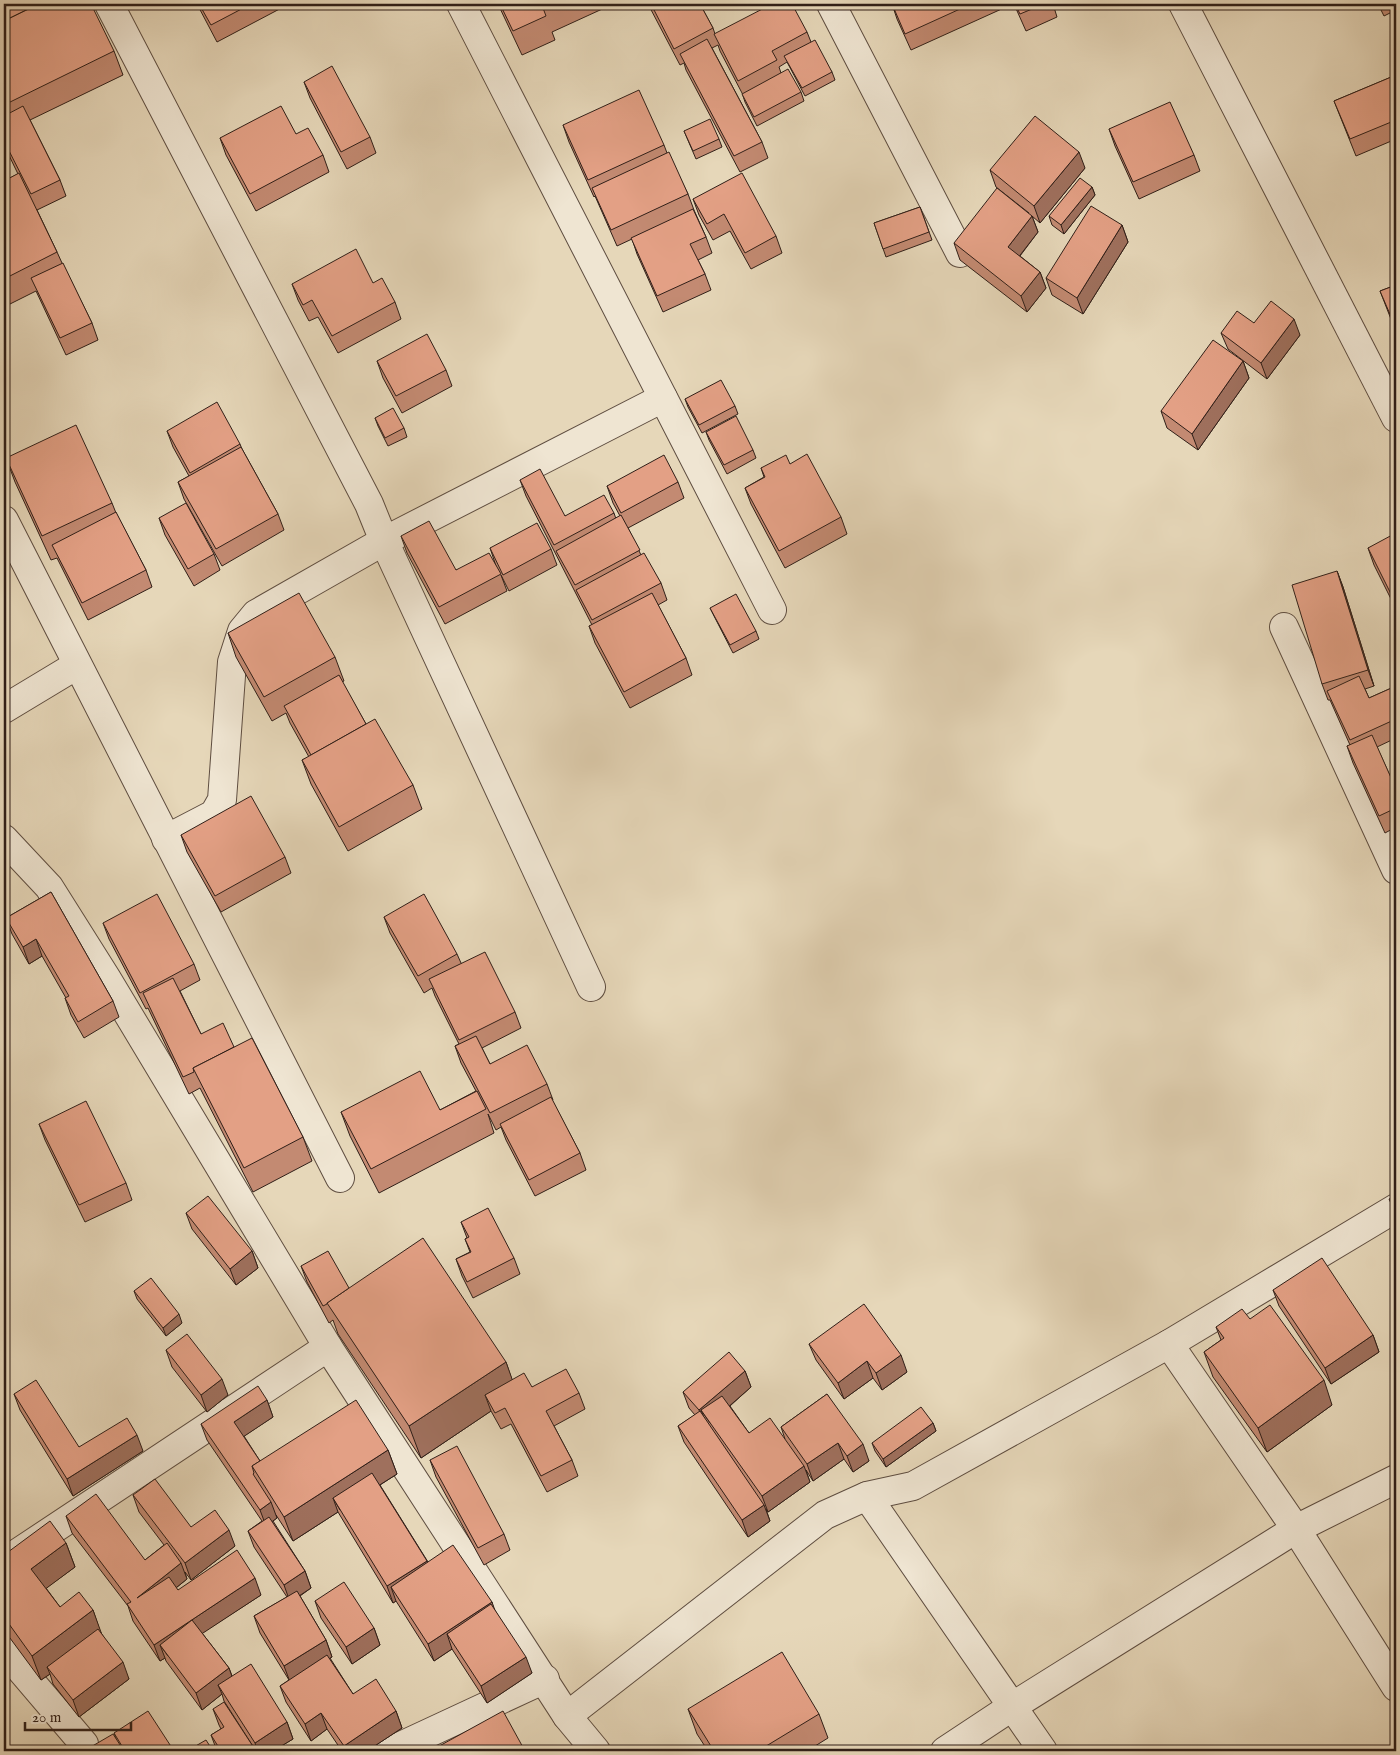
<svg xmlns="http://www.w3.org/2000/svg" width="1400" height="1755" font-family="'IM FELL English',serif">
<style>
.lines{fill:none;stroke-linecap:round;stroke-linejoin:round}
.minor-casing{stroke:#5e4d40;stroke-width:30}
.minor{stroke:#efe5d2;stroke-width:28}
.wall{fill:#c38a72;stroke:#301f18}
.shaded-wall{fill:#9f705d;stroke:#301f18}
.building{fill:#e3a085;stroke:#301f18}
</style>
<rect width="100%" height="100%" fill="#e6d7b9"/>
<filter id="stains"><feTurbulence type="fractalNoise" baseFrequency=".004" numOctaves="4"/><feColorMatrix values="0 0 0 0 .2 0 0 0 0 .09 0 0 0 0 .02 0 0 0 .5 -.17"/></filter>
<radialGradient id="worn" r=".72"><stop offset=".6" stop-color="#630" stop-opacity="0"/><stop offset="1" stop-color="#630" stop-opacity=".3"/></radialGradient>
<g class="lines">
<defs>
<g id="minor">
<path d="M109 4 369 504 384 541 591 987"/>
<path d="M461 4 772 610"/>
<path d="M831 4 960 253"/>
<path d="M1183 4 1396 418"/>
<path d="M4 520 340 1178"/>
<path d="M1284 627 1396 870"/>
<path d="M4 709 77 665"/>
<path d="M4 839 49 887 107 979 328 1347 567 1716 596 1751"/>
<path d="M166 839 214 814 222 800 232 662 242 631 256 614 384 541 663 398"/>
<path d="M1169 1344 1296 1529 1396 1687"/>
<path d="M867 1496 1043 1751"/>
<path d="M4 1562 328 1347"/>
<path d="M4 1650 84 1744"/>
<path d="M567 1716 825 1515 867 1496 913 1486 1169 1344 1396 1208"/>
<path d="M390 1751 545 1679"/>
<path d="M945 1751 1013 1706 1296 1529 1396 1479"/>
</g>
</defs>
<use href="#minor" class="minor-casing"/>
<use href="#minor" class="minor"/>
</g>
<g class="wall">
<path d="M4 4 28 9 114 51 123 75 30 120 60 180 66 196 37 210 57 252 62 263 92 323 98 340 66 355 36 291 4 307V181L18 174 4 145Z"/>
<path d="M197 4H289L217 42Z"/>
<path d="M498 4H610L611 5 552 32 555 40 522 55Z"/>
<path d="M648 4H700L713 28 715 34 807 32 811 42 832 72 835 80 805 96 787 62 779 67 781 73 801 92 804 101 757 126 745 102 742 93 720 51 718 45 712 48 762 142 768 158 740 172 686 70 684 63 680 65Z"/>
<path d="M872 4H884L874 8Z"/>
<path d="M892 4H1005L1006 7 911 50 897 19Z"/>
<path d="M1014 4H1053L1057 17 1026 31Z"/>
<path d="M1378 4H1396V10L1384 16Z"/>
<path d="M1396 75V139L1356 156 1334 101Z"/>
<path d="M304 82 370 137 376 153 347 169 310 98Z"/>
<path d="M563 125 664 145 667 153 688 194 694 210 706 237 712 253 698 260 705 274 711 290 663 312 637 254 632 239 617 246 595 196 594 197 569 142Z"/>
<path d="M1109 129 1194 155 1200 171 1139 199 1115 146Z"/>
<path d="M684 131 719 139 722 147 696 159Z"/>
<path d="M220 138 323 155 329 172 256 211 226 155Z"/>
<path d="M1085 168 1040 223 1032 216 1038 232 1020 256 1040 272 1046 288 1027 312 960 260 954 243 1029 213 996 187 990 170Z"/>
<path d="M1092 187 1095 195 1064 234 1052 225 1049 216Z"/>
<path d="M693 199 776 236 782 253 751 269 730 231 713 240 699 215Z"/>
<path d="M920 207 932 240 886 257 874 223Z"/>
<path d="M1122 225 1128 242 1083 314 1052 295 1046 278Z"/>
<path d="M373 283 395 302 401 319 338 353 318 317 309 321 298 300 292 284Z"/>
<path d="M1396 285V332L1380 291Z"/>
<path d="M1254 323 1300 335 1267 379 1228 349 1221 333Z"/>
<path d="M377 361 446 370 452 386 402 413 383 378Z"/>
<path d="M1243 361 1249 378 1198 450 1167 428 1161 411Z"/>
<path d="M685 399 735 406 738 414 702 433 688 407Z"/>
<path d="M375 418 404 428 407 437 388 446 378 426Z"/>
<path d="M167 431 240 444 242 449 278 514 284 530 222 566 184 499 178 482 189 476 173 447Z"/>
<path d="M706 432 753 450 756 458 727 474 709 440Z"/>
<path d="M6 458 112 503 116 513 146 570 152 587 88 620 57 558 51 560 15 482Z"/>
<path d="M790 464 841 517 847 534 785 568 751 504 745 488 764 477 761 468Z"/>
<path d="M520 480 565 516 614 513 616 519 620 516 613 503 607 486 678 482 684 498 628 528 641 555 661 583 667 600 658 605 686 658 692 675 630 708 595 643 589 626 592 625 526 496Z"/>
<path d="M159 518 214 554 220 570 194 586 165 535Z"/>
<path d="M401 536 456 570 496 566 490 548 551 549 557 565 509 591 501 575 507 591 445 624 407 553Z"/>
<path d="M1396 539V609L1374 565 1368 548Z"/>
<path d="M1337 571 1343 587 1374 686 1365 689 1369 698 1396 686V738L1377 747 1396 789V827L1385 833 1353 763 1347 746 1350 745 1330 700H1328L1322 684Z"/>
<path d="M710 608 756 631 759 639 733 653 714 616Z"/>
<path d="M228 633 335 657 344 681 342 682 366 724 413 785 422 809 348 851 311 784 302 760 309 757 290 723 286 713 272 721 236 657Z"/>
<path d="M181 835 285 857 291 873 221 912 187 852Z"/>
<path d="M51 892 113 1001 119 1017 84 1038 71 1015 65 998H66L42 956 29 964 12 934 6 918Z"/>
<path d="M384 917 457 954 461 963 515 1012 521 1028 482 1048 490 1064 547 1084 553 1100H552L580 1153 586 1170 535 1196 506 1140 501 1127 496 1130 488 1114 494 1133 379 1193 350 1136 341 1112 440 1110 476 1091 461 1063 455 1046 459 1044 435 996 432 988 424 993 390 933Z"/>
<path d="M103 923 194 964 200 980 180 991 201 1034 234 1047 303 1137 312 1161 253 1192 200 1088 189 1094 148 1008 146 1009 109 939Z"/>
<path d="M39 1124 126 1183 132 1200 85 1222 45 1140Z"/>
<path d="M186 1213 252 1251 258 1268 236 1285 192 1229Z"/>
<path d="M461 1222 514 1258 520 1274 473 1298 462 1276 456 1259 470 1252 465 1239 467 1238Z"/>
<path d="M301 1266 506 1362 512 1380 532 1387 579 1393 585 1409 554 1426 572 1460 578 1476 547 1492 511 1424 501 1429 491 1411 421 1458 338 1334 333 1320 329 1323 307 1282Z"/>
<path d="M1273 1290 1373 1335 1379 1352 1331 1384 1279 1306Z"/>
<path d="M134 1291 182 1323 166 1336 137 1299Z"/>
<path d="M1250 1319 1332 1405 1267 1452 1213 1377 1204 1352 1221 1340 1216 1327Z"/>
<path d="M809 1344 907 1372 882 1390 873 1378 844 1399 816 1360Z"/>
<path d="M166 1350 228 1395 207 1412 172 1367Z"/>
<path d="M745 1371 751 1387 730 1406 749 1433 785 1439 781 1427 827 1394 869 1461 853 1472 844 1459 813 1481 806 1470 810 1482 768 1512 766 1509 770 1521 748 1537 684 1442 678 1426 695 1415 689 1408 683 1392Z"/>
<path d="M14 1394 79 1447 143 1451 73 1496 20 1410Z"/>
<path d="M267 1400 273 1417 244 1436 260 1461 388 1450 397 1474 380 1485 428 1562 492 1602 493 1607 532 1673 487 1703 452 1649 434 1661 396 1601 393 1603 338 1512 293 1541 276 1515 277 1518 273 1521 305 1571 311 1588 300 1596 326 1640 332 1657 330 1658 353 1694 396 1711 402 1728 367 1751H342L327 1729 311 1741 286 1702 280 1686 289 1680 260 1633 254 1616 287 1597 254 1547 248 1531 262 1521 207 1440 201 1424Z"/>
<path d="M933 1423 936 1431 886 1467 875 1451 872 1443Z"/>
<path d="M430 1460 504 1534 510 1550 484 1565 436 1477Z"/>
<path d="M133 1495 191 1527 235 1546 191 1580 185 1572 187 1579 176 1588 178 1590 261 1595 202 1633 229 1668 232 1676 287 1722 293 1739 273 1751H256L224 1701 222 1694 202 1710 166 1661 165 1658 160 1661 133 1621 128 1606 72 1533 66 1516 145 1560 164 1545 139 1512Z"/>
<path d="M66 1543 75 1567 46 1588 60 1607 93 1610 100 1631 129 1679 79 1717 53 1684 50 1674 41 1680 4 1630V1555Z"/>
<path d="M315 1601 374 1628 380 1645 352 1664 321 1618Z"/>
<path d="M213 1709 256 1751H217L211 1735 221 1729 219 1725Z"/>
<path d="M688 1709 819 1714 828 1738 807 1751H708L697 1734Z"/>
<path d="M114 1733 174 1751H91L89 1748 116 1739Z"/>
</g>
<g class="shaded-wall">
<path d="M1079 152 1085 168 1040 223 1034 206Z"/>
<path d="M1092 187 1095 195 1064 234 1061 225Z"/>
<path d="M1032 216 1038 232 1014 263 1008 247Z"/>
<path d="M1122 225 1128 242 1083 314 1077 298Z"/>
<path d="M1040 272 1046 288 1027 312 1021 296Z"/>
<path d="M1294 319 1300 335 1267 379 1261 363Z"/>
<path d="M1243 361 1249 378 1198 450 1192 434Z"/>
<path d="M1337 571 1343 587 1374 686 1368 670Z"/>
<path d="M36 939 42 956 29 964 23 947Z"/>
<path d="M252 1251 258 1268 236 1285 230 1269Z"/>
<path d="M179 1314 182 1323 166 1336 163 1328Z"/>
<path d="M1373 1335 1379 1352 1331 1384 1325 1368Z"/>
<path d="M901 1355 907 1372 882 1390 876 1373Z"/>
<path d="M867 1361 873 1378 844 1399 838 1383Z"/>
<path d="M506 1362 517 1393 485 1395 491 1411 421 1458 409 1426Z"/>
<path d="M745 1371 751 1387 710 1423 701 1410 707 1426 705 1427 699 1410Z"/>
<path d="M222 1379 228 1395 207 1412 201 1395Z"/>
<path d="M1324 1380 1332 1405 1267 1452 1258 1428Z"/>
<path d="M267 1400 273 1417 240 1439 234 1422Z"/>
<path d="M933 1423 936 1431 886 1467 883 1459Z"/>
<path d="M137 1435 143 1451 73 1496 67 1479Z"/>
<path d="M838 1443 844 1459 813 1481 807 1464Z"/>
<path d="M863 1444 869 1461 853 1472 847 1456Z"/>
<path d="M388 1450 397 1474 340 1510 333 1498 338 1512 293 1541 284 1517Z"/>
<path d="M804 1466 810 1482 768 1512 762 1496Z"/>
<path d="M271 1502 277 1518 266 1526 260 1510Z"/>
<path d="M764 1505 770 1521 748 1537 742 1520Z"/>
<path d="M229 1530 235 1546 191 1580 185 1563Z"/>
<path d="M66 1543 75 1567 40 1593 31 1569Z"/>
<path d="M427 1561 433 1578 391 1587 396 1601 393 1603 387 1586Z"/>
<path d="M181 1563 187 1579 143 1614 137 1598Z"/>
<path d="M305 1571 311 1588 290 1602 284 1585Z"/>
<path d="M255 1578 261 1595 168 1656 160 1645 165 1658 160 1661 154 1645Z"/>
<path d="M492 1602 498 1619 447 1634 452 1649 434 1661 428 1644Z"/>
<path d="M93 1610 102 1635 47 1667 50 1674 41 1680 32 1656Z"/>
<path d="M374 1628 380 1645 352 1664 346 1647Z"/>
<path d="M326 1640 332 1657 290 1682 284 1666Z"/>
<path d="M526 1657 532 1673 487 1703 481 1686Z"/>
<path d="M123 1662 129 1679 79 1717 73 1700Z"/>
<path d="M229 1668 235 1685H218L222 1694 202 1710 196 1693Z"/>
<path d="M396 1711 402 1728 367 1751H345L344 1746Z"/>
<path d="M321 1713 327 1729 311 1741 305 1724Z"/>
<path d="M287 1722 293 1739 273 1751H258L255 1743Z"/>
<path d="M232 1748 233 1751H226Z"/>
</g>
<g class="building">
<path d="M4 4H25L28 9 4 21Z"/>
<path d="M39 4H91L114 51 4 105V21Z"/>
<path d="M199 4H251L211 25Z"/>
<path d="M500 4H552L543 8 546 16 513 31Z"/>
<path d="M651 4H700L713 28 674 49Z"/>
<path d="M772 4H792L807 32 772 51 777 60 738 81 714 34Z"/>
<path d="M892 4H971L905 34Z"/>
<path d="M1015 4H1044L1020 14Z"/>
<path d="M1379 4H1389L1381 8Z"/>
<path d="M707 39 762 142 734 156 680 54Z"/>
<path d="M815 40 832 72 802 88 784 56Z"/>
<path d="M332 66 370 137 341 152 304 82Z"/>
<path d="M788 69 801 92 754 117 742 94Z"/>
<path d="M1396 75V120L1350 139 1334 101Z"/>
<path d="M639 90 664 145 588 180 563 125Z"/>
<path d="M1170 102 1194 155 1133 182 1109 129Z"/>
<path d="M23 106 60 180 31 194 4 141V116Z"/>
<path d="M281 106 296 134 308 128 323 155 250 194 220 138Z"/>
<path d="M1035 116 1079 152 1034 206 990 170Z"/>
<path d="M710 119 719 139 693 151 684 131Z"/>
<path d="M669 152 688 194 611 230 592 188Z"/>
<path d="M19 173 57 252 4 279V181Z"/>
<path d="M742 173 776 236 745 253 724 214 707 224 693 199Z"/>
<path d="M1080 178 1092 187 1061 225 1049 216Z"/>
<path d="M997 188 1032 216 1008 247 1040 272 1021 296 954 243Z"/>
<path d="M1091 206 1122 225 1077 298 1046 278Z"/>
<path d="M920 207 929 232 883 249 874 223Z"/>
<path d="M693 209 706 237 690 244 705 274 657 296 631 238Z"/>
<path d="M356 249 373 283 382 278 395 302 332 336 312 300 303 305 292 284Z"/>
<path d="M63 263 92 323 60 338 31 278Z"/>
<path d="M1396 285V317L1392 319 1380 291Z"/>
<path d="M1271 301 1294 319 1261 363 1221 333 1237 311 1254 323Z"/>
<path d="M427 334 446 370 396 396 377 361Z"/>
<path d="M1213 340 1243 361 1192 434 1161 411Z"/>
<path d="M721 380 735 406 699 425 685 399Z"/>
<path d="M217 402 240 444 190 473 167 431Z"/>
<path d="M393 408 404 428 385 438 375 418Z"/>
<path d="M736 416 753 450 724 465 706 432Z"/>
<path d="M76 425 112 503 42 536 6 458Z"/>
<path d="M241 447 278 514 216 549 178 482Z"/>
<path d="M807 454 841 517 779 551 745 488 765 477 761 468 786 455 790 464Z"/>
<path d="M664 455 678 482 621 513 607 486Z"/>
<path d="M540 469 565 516 604 495 614 513 554 545 520 480Z"/>
<path d="M186 503 214 554 188 569 159 518Z"/>
<path d="M116 512 146 570 82 603 52 545Z"/>
<path d="M621 515 640 550 575 585 556 551Z"/>
<path d="M429 521 456 570 489 553 501 574 439 607 401 536Z"/>
<path d="M537 523 551 549 503 575 490 548Z"/>
<path d="M1394 534 1396 539V554L1394 555 1396 559V602H1395L1368 548Z"/>
<path d="M644 553 661 583 592 620 576 590Z"/>
<path d="M1337 571 1368 670 1322 684 1292 585Z"/>
<path d="M299 593 335 657 264 697 228 633Z"/>
<path d="M652 593 686 658 624 692 589 626Z"/>
<path d="M736 594 756 631 730 645 710 608Z"/>
<path d="M339 675 366 724 311 755 284 706Z"/>
<path d="M1359 676 1369 698 1396 686V719L1350 740 1327 691Z"/>
<path d="M375 719 413 785 339 827 302 760Z"/>
<path d="M1372 735 1396 789V808L1379 816 1347 746Z"/>
<path d="M251 796 285 857 215 896 181 835Z"/>
<path d="M51 892 113 1001 78 1022 65 998 69 996 36 939 23 947 6 918Z"/>
<path d="M157 894 194 964 140 993 103 923Z"/>
<path d="M424 894 457 954 418 976 384 917Z"/>
<path d="M485 952 515 1012 459 1040 429 979Z"/>
<path d="M173 978 201 1034 223 1023 234 1047 193 1068 194 1072 183 1077 143 993Z"/>
<path d="M476 1036 490 1064 527 1045 547 1084 490 1113 455 1046Z"/>
<path d="M252 1038 303 1137 244 1168 193 1068Z"/>
<path d="M420 1071 440 1110 477 1091 486 1109 371 1169 341 1112Z"/>
<path d="M551 1097 580 1153 529 1180 500 1124Z"/>
<path d="M86 1101 126 1183 79 1205 39 1124Z"/>
<path d="M208 1196 252 1251 230 1269 186 1213Z"/>
<path d="M1396 1196V1214L1389 1199Z"/>
<path d="M488 1208 514 1258 467 1282 456 1259 471 1252 465 1239 469 1237 461 1222Z"/>
<path d="M423 1238 506 1362 409 1426 327 1303Z"/>
<path d="M328 1251 349 1288 327 1303V1304L323 1306 301 1266Z"/>
<path d="M1322 1258 1373 1335 1325 1368 1273 1290Z"/>
<path d="M151 1278 179 1314 163 1328 134 1291Z"/>
<path d="M864 1304 901 1355 876 1373 867 1361 838 1383 809 1344Z"/>
<path d="M1270 1305 1324 1380 1258 1428 1204 1352 1224 1338 1216 1327 1242 1309 1250 1319Z"/>
<path d="M187 1334 222 1379 201 1395 166 1350Z"/>
<path d="M729 1352 745 1371 699 1410 683 1392Z"/>
<path d="M566 1369 579 1393 546 1411 572 1460 541 1476 505 1408 495 1413 485 1395 524 1373 532 1387Z"/>
<path d="M36 1380 79 1447 127 1418 137 1435 67 1479 14 1394Z"/>
<path d="M258 1386 267 1400 234 1422 260 1461 252 1466 254 1473 253 1474 271 1502 260 1510 201 1424Z"/>
<path d="M827 1394 863 1444 847 1456 838 1443 807 1464 781 1427Z"/>
<path d="M722 1396 749 1433 770 1418 804 1466 762 1496 701 1410Z"/>
<path d="M356 1400 388 1450 284 1517 252 1466Z"/>
<path d="M921 1407 933 1423 883 1459 872 1443Z"/>
<path d="M700 1411 764 1505 742 1520 678 1426Z"/>
<path d="M457 1446 504 1534 478 1548 430 1460Z"/>
<path d="M372 1473 427 1561 387 1586 333 1498Z"/>
<path d="M155 1479 191 1527 215 1510 229 1530 185 1563 133 1495Z"/>
<path d="M96 1494 145 1560 167 1543 181 1563 137 1598 169 1577 178 1590 237 1550 255 1578 154 1645 127 1604 131 1602 66 1516Z"/>
<path d="M269 1517 305 1571 284 1585 248 1531Z"/>
<path d="M50 1521 66 1543 31 1569 60 1607 79 1592 93 1610 32 1656 4 1617V1555Z"/>
<path d="M453 1545 492 1602 428 1644 391 1587Z"/>
<path d="M344 1582 374 1628 346 1647 315 1601Z"/>
<path d="M297 1591 326 1640 284 1666 254 1616Z"/>
<path d="M491 1604 526 1657 481 1686 447 1634Z"/>
<path d="M192 1620 229 1668 196 1693 160 1645Z"/>
<path d="M98 1629 123 1662 73 1700 47 1667Z"/>
<path d="M782 1652 819 1714 758 1751H714L688 1709Z"/>
<path d="M327 1655 353 1694 376 1679 396 1711 344 1746 321 1713 305 1724 280 1686Z"/>
<path d="M251 1664 287 1722 255 1743 218 1685Z"/>
<path d="M224 1702 256 1751H234L232 1748 226 1751H221L211 1735 224 1727 213 1709Z"/>
<path d="M148 1711 174 1751H125L114 1733Z"/>
<path d="M503 1711 525 1751H433L432 1750Z"/>
<path d="M113 1734 124 1751H91L89 1748Z"/>
<path d="M206 1740 213 1751H187Z"/>
</g>
<rect width="1400" height="1755" fill="none" stroke="#e6d7b9" stroke-width="20"/>
<rect x="5" y="5" width="1390" height="1745" fill="none" stroke="#301f18" stroke-width="2.5"/>
<rect x="10" y="10" width="1380" height="1735" fill="none" stroke="#301f18"/>
<path d="M25 1722v8h106v-8" fill="none" stroke="#301f18" stroke-width="2.5"/>
<text x="32" y="1722" font-size="15" fill="#301f18" stroke="#efe5d2" stroke-width="4" paint-order="stroke">20 m</text>
<rect width="100%" height="100%" filter="url(#stains)"/>
<rect width="100%" height="100%" fill="url(#worn)"/>
</svg>
